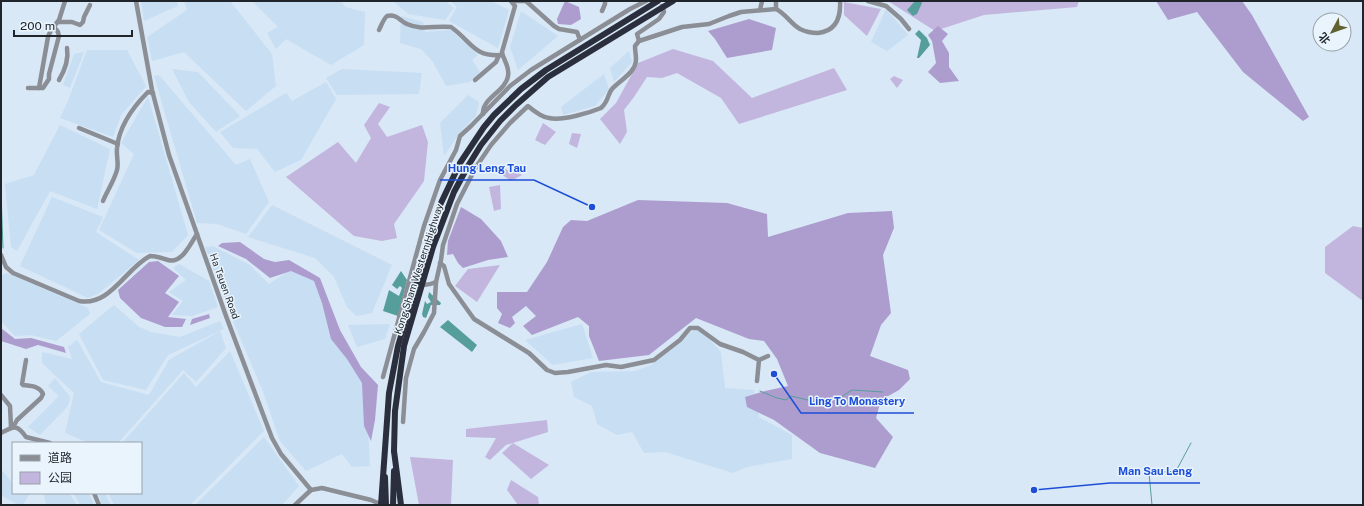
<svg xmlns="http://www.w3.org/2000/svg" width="1364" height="506" font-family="'Public Sans','Noto Sans SC',sans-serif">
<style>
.built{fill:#c8def2}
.green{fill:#c3b6de}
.forest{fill:#ad9dce}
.water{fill:#569e9b}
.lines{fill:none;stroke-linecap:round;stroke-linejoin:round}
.stream{stroke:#569e9b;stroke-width:1}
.minor{stroke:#8b8e95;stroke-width:4.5}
.highway{stroke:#2b2f3d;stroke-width:6}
.highway-bridge{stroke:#2b2f3d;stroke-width:6}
.labels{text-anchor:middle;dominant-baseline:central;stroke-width:3;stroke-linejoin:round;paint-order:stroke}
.street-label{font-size:10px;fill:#1f252b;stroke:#eaf4fd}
.leader{fill:none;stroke:#1d4ed8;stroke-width:1.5}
.callout-dot{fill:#1d4ed8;stroke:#eaf4fd;stroke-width:1.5}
.callout-label{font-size:11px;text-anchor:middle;font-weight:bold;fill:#1d4ed8;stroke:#eaf4fd;stroke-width:3;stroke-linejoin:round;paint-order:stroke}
</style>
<rect width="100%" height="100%" fill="#d8e8f7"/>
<g class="built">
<path d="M141 1H177L178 6 144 21Z"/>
<path d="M184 1H230L272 54 276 86 246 111 184 52 152 61 147 37 187 10Z"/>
<path d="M252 1H341L345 7 365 12 364 45 331 65 286 39 276 49 267 33 278 27Z"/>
<path d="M393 1H445L454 8 445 20 408 14Z"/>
<path d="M450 1H491L509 10 498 48 449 21 457 7Z"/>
<path d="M886 9 908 35 887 51 871 42Z"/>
<path d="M521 11 558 36 518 70 510 47Z"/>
<path d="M401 16 423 22 425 32 451 30 478 55 472 60 480 72 470 82 446 86 433 62 421 49 400 43Z"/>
<path d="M87 50H127L146 86 121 115 113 137 60 118 68 101Z"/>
<path d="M629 51 632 62 614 82 610 68Z"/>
<path d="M84 52 70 88 63 85 74 54Z"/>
<path d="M172 69 198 72 240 116 216 132 189 102Z"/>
<path d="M342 69 422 73 419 94 337 95 326 78Z"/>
<path d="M604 74 609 89 595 106 563 115 561 107Z"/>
<path d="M159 75 236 165 250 159 269 202 246 234 217 224 197 223 154 76Z"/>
<path d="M326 82 336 99 301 160 275 172 257 149 233 148 220 132 286 93 292 101Z"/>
<path d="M468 95 479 102 476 116 460 132 444 156 440 123Z"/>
<path d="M148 97 188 235 172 252 137 253 99 230 134 154 121 143Z"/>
<path d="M60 125 110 149 97 209 50 191 17 251 11 247 5 184 34 175Z"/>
<path d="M52 197 103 217 96 232 139 260 98 294 88 298 20 266Z"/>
<path d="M272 205 392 265 372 313 356 316 347 307 334 277 315 258 248 237Z"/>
<path d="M213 246 250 265 269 284 293 268 319 282 336 327 366 384 370 466 352 467 342 454 306 471 280 441 262 389 232 319 205 247Z"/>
<path d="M179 264 209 281 218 307 192 316 172 315 183 301 169 292 186 280 173 268Z"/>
<path d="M7 273 88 308 90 314 56 341 31 335 15 336 1 321V275Z"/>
<path d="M114 305 139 327 151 332 180 337 220 321 224 329 168 355 146 390 103 380 79 334Z"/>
<path d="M390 324 385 339 357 347 348 325Z"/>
<path d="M582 324 593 358 553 365 525 340Z"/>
<path d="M697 330 704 333 721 352 725 388 754 390 759 417 792 435V459L747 467 733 473 665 452 644 453 632 432 617 435 597 424 592 406 574 397 571 382 591 372 635 371 651 365 683 341 690 332Z"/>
<path d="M220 331 226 348 196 382 183 370 118 443H89L65 433 74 393 42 363V352L72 359 68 347 77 340 101 382 149 395 169 360Z"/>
<path d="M230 351 264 431 190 505H114L108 493H141V443H122L184 373 196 387Z"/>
<path d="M55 378 70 397 69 403 66 408 40 435 28 427 59 396 48 386Z"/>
<path d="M264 437 299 486 282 505H195Z"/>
<path d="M1 469 13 484V493H30L23 505H18L1 495Z"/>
<path d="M51 493H69L77 505H46L44 495Z"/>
<path d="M73 493H89L94 505H80Z"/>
<path d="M98 493H105L111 505H102Z"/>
</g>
<g class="green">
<path d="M888 1H1079L1077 7 984 15 935 31Z"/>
<path d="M844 2 881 9 867 36 844 15Z"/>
<path d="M673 49 713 61 752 98 834 68 847 90 739 124 721 98 677 73 662 78 647 77 634 97 624 110 627 132 620 144 600 119 616 103 638 63Z"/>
<path d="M894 76 903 80 897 88 890 79Z"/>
<path d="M379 103 390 107 378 124 387 137 422 125 428 142 424 181 394 224 397 238 382 241 354 236 286 177 338 142 356 163 371 138 364 125Z"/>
<path d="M543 123 556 132 545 145 535 140Z"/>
<path d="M572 133 581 134 577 148 569 144Z"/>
<path d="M501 166 509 171 513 169 522 175 511 181 498 172Z"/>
<path d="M500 185 501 209 494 211 489 187Z"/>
<path d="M1353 226 1363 228V301L1325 273V247Z"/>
<path d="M500 265 477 302 455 286 468 269Z"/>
<path d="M547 420 548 432 506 445 490 460 485 457 496 438 466 437V429Z"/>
<path d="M513 443 549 465 531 479 502 453Z"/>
<path d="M410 457 453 460 451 505H419Z"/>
<path d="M511 480 538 497 539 505H518L507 490Z"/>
</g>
<g class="forest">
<path d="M565 1 579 7 581 19 571 25 558 24 557 19Z"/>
<path d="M1156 1H1242L1252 15 1309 117 1303 121 1243 72 1197 12 1168 20Z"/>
<path d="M749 19 776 28 772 50 727 58 715 39 708 31Z"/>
<path d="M938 26 948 34 942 41 949 53V67L959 81 940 83 928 72 936 63 932 41 928 35Z"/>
<path d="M638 200 727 203 767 214 768 237 848 213 892 211 894 228 883 255 891 313 881 325 870 356 908 370 910 379 899 390 881 400 876 418 893 437 875 468 820 453 774 420 747 407 745 397 765 391 788 386 777 359 764 341 749 339 696 318 649 355 599 361 589 336V326L578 317 532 335 523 326 536 316 526 306 512 317 515 323 510 328 498 323 502 314 497 308V292H527L547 262 563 227 571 220 587 221Z"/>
<path d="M461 207 481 219 501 241 508 257 488 260 463 268 458 263 453 254 447 255 448 241Z"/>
<path d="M240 242 264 259 275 262 289 260 320 278 340 330 361 367 378 385 375 420 371 441 364 426 362 383 347 359 331 339 322 303 314 281 291 271 270 278 246 259 218 246 222 243Z"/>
<path d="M158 261 179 276 165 293 179 302 168 317 186 319 182 327H165L141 318 120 298 118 290 149 262Z"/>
<path d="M209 314 210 318 190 325 192 319Z"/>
<path d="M1 328 15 339 31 338 64 347 66 353 38 345 26 349 1 341Z"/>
</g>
<g class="water">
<path d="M915 1H921L922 3 917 14 913 16 907 10Z"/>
<path d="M919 30 927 38 930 45 919 58H917L921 40 915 34Z"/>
<path d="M401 271 407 280 398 316 383 311 389 290 399 296 402 288 400 286 397 289 392 285Z"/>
<path d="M429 292 441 303 440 305H431L426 318 423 317 422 314 425 301 427 304 431 302 428 297Z"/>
<path d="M448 320 477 345 472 352 440 327Z"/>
</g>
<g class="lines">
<g class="stream">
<path d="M1 193 3 248"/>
<path d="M760 391 777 398 786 400 791 396 816 402 821 401 823 400 838 399 852 390 883 392"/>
<path d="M1152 505 1149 473 1176 471 1191 443"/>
</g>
<g class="minor">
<path d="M136 1 152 90 169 155 226 316 272 438 281 454 311 490"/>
<path d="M511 1H527"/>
<path d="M526 1 554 26 559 29 577 32 580 40"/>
<path d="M868 1 886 6 901 19 909 29"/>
<path d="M776 9C786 14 791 24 800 29 806 32 812 33 818 33 836 31 841 18 840 1"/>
<path d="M760 10 762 1"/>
<path d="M602 11 605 4V1"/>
<path d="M58 22H72L80 25 83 22 84 17 90 5"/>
<path d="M379 30C381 26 384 18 387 16 396 13 401 22 407 24 422 31 436 25 451 27 472 42 473 57 502 55"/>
<path d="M639 41 637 34 659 19 664 12 662 6"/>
<path d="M59 80C65 70 69 60 67 48"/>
<path d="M475 80 496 62 499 55"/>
<path d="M28 88H43L49 79V74L59 36 58 32 54 27"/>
<path d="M39 88 48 37 51 30 59 20 65 1"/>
<path d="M483 114C481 99 506 91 508 76 510 66 503 60 502 52L515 6 511 1"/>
<path d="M79 128 118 144"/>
<path d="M103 201C107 191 114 181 117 170 119 163 116 156 117 148 119 127 133 107 148 92L153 93"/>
<path d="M1 255 6 267 13 273 79 301C110 307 126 268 150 256 156 256 162 258 168 260 182 264 190 244 197 234"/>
<path d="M440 263 444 266 449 284 474 319 529 353 547 370 555 373 568 372 606 365 621 367 654 360 680 340 690 328H698L720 344 743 352 759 360 757 381"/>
<path d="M410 279C420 285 425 287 436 282"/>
<path d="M759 360 768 356"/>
<path d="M383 377 424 226 440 180 456 150 460 136 471 126 510 86 531 70 630 9 646 1"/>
<path d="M1 395 10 406 11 427"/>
<path d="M403 422 406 378 414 349 424 332 434 313 436 282 441 260 443 245 457 204 476 167 491 145 510 123 528 106C534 111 541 117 549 118 562 121 589 113 601 108 609 101 607 95 612 89 620 80 636 73 636 59 636 55 635 51 635 46L639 41 682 27 709 24 729 16 741 12 776 9V1"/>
<path d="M13 427 17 420 41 398 43 394C40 386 31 386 23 385L22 384 26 360"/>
<path d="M1 433C14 426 17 424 26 437L50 443"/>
<path d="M311 490 322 488 371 500 383 505"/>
<path d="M94 493 99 505"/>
<path d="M295 505 311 490"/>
</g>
<g class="highway">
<path d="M394 451 401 505"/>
<path d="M385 477 386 505"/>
<path d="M393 505 394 471"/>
</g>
<g class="highway-bridge">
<path d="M394 451 395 411 404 346 433 247 454 192 468 166 481 145 500 121 516 105 548 77 673 1"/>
<path d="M381 505 389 393 398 346 440 205 460 163 484 127 494 115 521 89 546 70 658 1"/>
</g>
</g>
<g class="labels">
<g class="street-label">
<text transform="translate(418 269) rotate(-72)">Kong Sham Western Highway</text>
<text transform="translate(225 286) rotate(70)">Ha Tsuen Road</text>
</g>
</g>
<path class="leader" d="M592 207L534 180H440M774 374L801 413H914M1034 490L1110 483H1200"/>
<g class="callout-dot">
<circle cx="592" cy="207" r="4"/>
<circle cx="774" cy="374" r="4"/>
<circle cx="1034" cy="490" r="4"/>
</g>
<g class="callout-label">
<text x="487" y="172">Hung Leng Tau</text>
<text x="857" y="405">Ling To Monastery</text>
<text x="1155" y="475">Man Sau Leng</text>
</g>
<rect width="1364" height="506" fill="none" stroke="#1f252b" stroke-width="4"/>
<rect x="12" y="442" width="130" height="52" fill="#eaf4fd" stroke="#99a1a9"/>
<rect x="20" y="455" width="20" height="6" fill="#8b8e95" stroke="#99a1a9"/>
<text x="48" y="462" font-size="12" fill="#1f252b">道路</text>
<rect x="20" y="472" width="20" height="12" fill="#c3b6de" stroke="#99a1a9"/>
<text x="48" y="482" font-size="12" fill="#1f252b">公园</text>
<g transform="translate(1332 32) rotate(229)"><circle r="19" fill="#eaf4fd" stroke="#99a1a9"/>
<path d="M0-3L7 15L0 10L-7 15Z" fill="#60612f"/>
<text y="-6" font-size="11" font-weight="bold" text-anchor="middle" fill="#1f252b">北</text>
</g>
<path d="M14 30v6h118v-6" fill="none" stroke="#1f252b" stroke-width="2"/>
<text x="20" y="30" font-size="12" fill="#1f252b" stroke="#eaf4fd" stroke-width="3" paint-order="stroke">200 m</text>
</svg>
